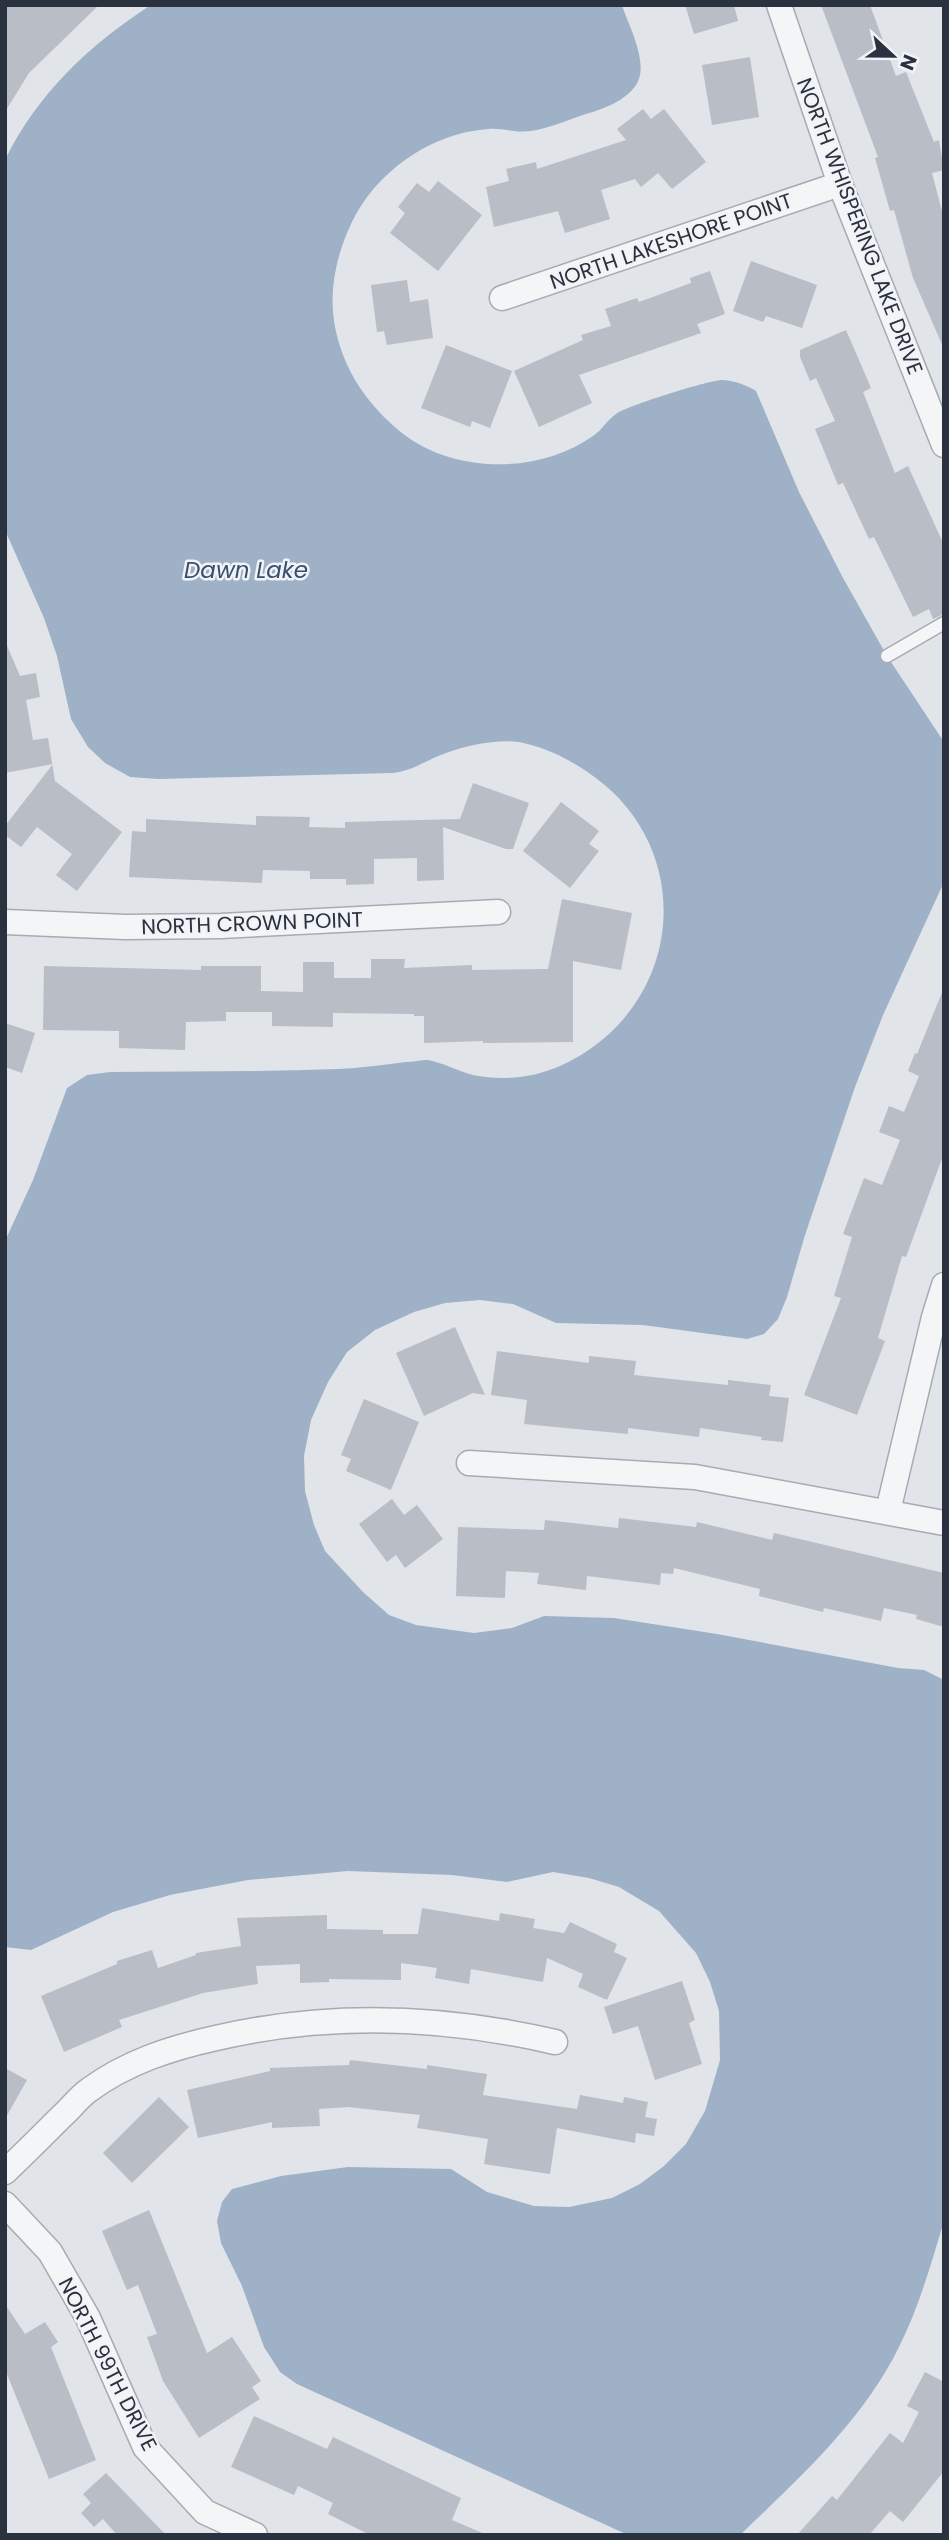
<svg xmlns="http://www.w3.org/2000/svg" width="949" height="2540" font-family="Poppins,sans-serif">
<style>
.water{fill:#9eb1c7}
.building{fill:#b9bdc6}
.lines{fill:none;stroke-linecap:round;stroke-linejoin:round}
.service-casing{stroke:#a6abb3;stroke-width:15}
.minor-casing{stroke:#a6abb3;stroke-width:27}
.service{stroke:#f4f5f7;stroke-width:12}
.minor{stroke:#f4f5f7;stroke-width:24}
.labels{text-anchor:middle;dominant-baseline:central;stroke-width:5;stroke-linejoin:round;paint-order:stroke}
.street-label{font-size:21px;fill:#2a3240;stroke:#f1f3f7}
.water-label{font-size:23px;font-style:italic;fill:#374f71;stroke:#f1f3f7}
</style>
<rect width="100%" height="100%" fill="#e1e4e9"/>
<path class="water" d="M151 5H622C629 27 650 64 636 85 625 101 604 109 586 114 568 120 549 128 531 131 517 133 502 128 488 129 431 133 375 172 351 224 337 254 329 288 334 321 341 365 363 399 396 428 448 474 536 476 593 436 602 430 607 420 616 414 626 406 707 381 721 380 734 380 746 385 756 391L799 492 843 578 887 656 944 742V882L883 1015 855 1087 805 1235 787 1297 778 1319 764 1334 747 1339 643 1325 556 1323 513 1304 480 1300 445 1303 414 1312 375 1330 347 1352 328 1382 311 1420 304 1456 305 1491 314 1525 325 1551 363 1592 389 1615 416 1625 474 1633 512 1628 544 1616 614 1618 717 1634 898 1668 924 1670 944 1680V2221C931 2264 919 2307 899 2347 862 2422 799 2478 740 2535H628L297 2384 280 2372 264 2347 242 2286 221 2243 217 2221 222 2202 232 2189 281 2176 348 2167 451 2169 487 2192 534 2206 569 2207 612 2198 640 2184 664 2166 686 2144 705 2111 720 2060 719 2011 710 1982 696 1953 659 1911 619 1887 589 1878 553 1872 507 1882 452 1875 348 1871 248 1880 170 1895 113 1912 31 1950 5 1947V1241L33 1180 67 1088 87 1075 110 1072C186 1071 262 1072 338 1069 360 1068 383 1065 406 1062 413 1062 421 1060 427 1060 442 1062 457 1071 473 1075 502 1081 533 1078 560 1066 685 1010 701 846 586 771 565 757 544 747 519 742 498 739 466 745 446 753 426 760 413 771 392 773L158 779 130 777 105 763 88 747 71 719 57 656 44 618 5 530V160C37 94 90 44 151 5Z"/>
<g class="building">
<path d="M5 5H99L29 73 5 112Z"/>
<path d="M685 5H734L738 21 694 34Z"/>
<path d="M821 5H870L896 76 906 72 934 142 939 140 944 170 932 173 944 219V349L913 278 894 210 890 211 875 158 878 157Z"/>
<path d="M750 57 759 117 712 125 702 65Z"/>
<path d="M643 109 651 119 664 109 706 162 672 189 658 173 641 187 635 179 601 190 610 219 565 233 558 211 494 227 486 187 509 181 506 169 536 162 537 169 626 140 617 129Z"/>
<path d="M438 181 482 215 438 271 390 233 405 213 398 207 417 183 429 192Z"/>
<path d="M751 261 817 285 802 328 766 316 763 322 733 311Z"/>
<path d="M710 271 725 314 697 324 701 333 579 375 592 403 539 427 514 371 583 340 581 335 611 326 605 309 637 298 639 302 691 283 690 278Z"/>
<path d="M407 280 410 302 428 299 433 338 387 345 384 331 377 332 371 285Z"/>
<path d="M846 330 871 388 863 392 895 473 908 466 944 545V614L933 619 929 609 913 617 874 537 869 539 843 483 838 485 815 429 835 421 816 378 810 381 800 357V350Z"/>
<path d="M446 345 512 371 490 428 472 421 470 427 421 408Z"/>
<path d="M5 641 20 676 36 673 40 697 26 700 33 740 48 738 55 781 122 832 77 891 56 875 72 854 37 827 21 847 5 835V826L53 764 5 773Z"/>
<path d="M473 783 529 803 513 849H506L443 827 444 880 417 881V858L374 859V884L346 885V879H310V871L263 870 262 883 129 877 132 831 146 832V819L256 825V816L310 817 309 827 345 828V822L460 819Z"/>
<path d="M561 802 599 831 589 844 599 851 570 888 523 851Z"/>
<path d="M562 899 632 913 621 970 573 961V1042L483 1043V1041L424 1043V1016H414V1014L333 1013V1027L272 1026V1012H226V1021L186 1022 185 1050 119 1048V1031L43 1030 44 966 201 970V966H261V991L303 992V962H334V978H371V959H405L404 968 472 965V970L548 969Z"/>
<path d="M943 990 944 1153 906 1257 902 1256 878 1338 885 1341 857 1415 804 1395 841 1298 834 1296 852 1237 843 1234 864 1178 882 1185 900 1140 879 1132 889 1106 904 1112 919 1076 908 1071 915 1053 917 1054Z"/>
<path d="M5 1023 35 1033 22 1073 5 1067Z"/>
<path d="M455 1327 485 1395 473 1393 424 1416 396 1353Z"/>
<path d="M497 1351 589 1363V1356L636 1361 634 1375 728 1385V1380L771 1385 769 1396 789 1398 783 1442 761 1440 762 1437 700 1428 699 1437 628 1428V1434L524 1424 527 1400 491 1395Z"/>
<path d="M364 1399 419 1422 391 1490 346 1471 351 1459 341 1455Z"/>
<path d="M392 1499 404 1515 417 1505 443 1539 405 1568 396 1555 387 1562 359 1524Z"/>
<path d="M619 1518 696 1527 697 1522 772 1540 774 1533 944 1573V1627L916 1619 917 1615 884 1608 881 1621 824 1608 823 1612 759 1596 760 1589 674 1568 673 1574 661 1573 660 1585 587 1576 586 1590 537 1584 539 1573 506 1571 505 1598 456 1596 458 1527 544 1530 545 1520 618 1528Z"/>
<path d="M422 1908 499 1921 500 1913 535 1919 533 1928 564 1933 570 1922 617 1944 614 1952 627 1958 607 2000 578 1987 583 1974 547 1958 543 1982 471 1969 469 1984 435 1978 437 1968 401 1963V1980L329 1979V1982L300 1983V1964L256 1966 258 1984 203 1993 119 2020 122 2027 64 2052 41 1996 117 1964V1961L152 1950 158 1968 196 1955V1953L241 1946 237 1918 327 1915V1929L383 1930V1934H418Z"/>
<path d="M682 1981 695 2020 689 2023 702 2064 655 2080 638 2026 613 2034 604 2007Z"/>
<path d="M350 2060 427 2069V2065L487 2074 483 2095 577 2109 580 2095 623 2103 624 2097 648 2102 645 2117 657 2119 654 2136 636 2133 635 2143 557 2128 550 2174 484 2164 488 2139 417 2128 420 2115 348 2107 319 2109 320 2126 272 2128V2122L198 2138 187 2090 270 2071V2068L349 2065Z"/>
<path d="M5 2068 27 2080 5 2119Z"/>
<path d="M159 2097 189 2127 132 2183 103 2153Z"/>
<path d="M149 2210 207 2353 232 2337 261 2381 252 2387 260 2399 199 2438 163 2381 147 2337 157 2334 138 2285 127 2290 102 2231Z"/>
<path d="M5 2304 25 2334 45 2322 58 2342 51 2347 96 2460 49 2479 5 2369Z"/>
<path d="M925 2372 944 2382V2471L903 2522 890 2511 869 2535H797L832 2496 837 2500 890 2433 903 2443 919 2412 907 2406Z"/>
<path d="M254 2416 327 2449 333 2437 461 2498 452 2520 487 2535H370L328 2514 333 2503 298 2486 294 2495 231 2467Z"/>
<path d="M106 2473 166 2535H117L103 2519 94 2527 81 2513 91 2503 83 2494Z"/>
</g>
<g class="lines">
<defs>
<path id="service" d="M887 656 944 623"/>
<g id="minor">
<path d="M779 5 840 184 944 445"/>
<path d="M502 298 840 184"/>
<path d="M5 922 125 927 221 926 498 912"/>
<path d="M469 1463 695 1477 944 1523"/>
<path d="M888 1511 934 1317 944 1285"/>
<path d="M5 2172C24 2154 43 2135 62 2116 71 2108 79 2097 89 2090 127 2062 171 2048 216 2038 328 2012 443 2016 555 2042"/>
<path d="M5 2204 50 2252 88 2318 145 2447 205 2512 255 2535"/>
</g>
</defs>
<use href="#service" class="service-casing"/>
<use href="#minor" class="minor-casing"/>
<use href="#service" class="service"/>
<use href="#minor" class="minor"/>
</g>
<g class="labels">
<g class="street-label">
<text transform="translate(860 226) rotate(69)">NORTH WHISPERING LAKE DRIVE</text>
<text transform="translate(671 241) rotate(-19)">NORTH LAKESHORE POINT</text>
<text transform="translate(252 923) rotate(-2)">NORTH CROWN POINT</text>
<text transform="translate(108 2364) rotate(63)">NORTH 99TH DRIVE</text>
</g>
<g class="water-label">
<text x="246" y="570">Dawn Lake</text>
</g>
</g>
<rect width="949" height="2540" fill="none" stroke="#2a3240" stroke-width="14"/>
<g transform="translate(893 56) rotate(112)" stroke="#f1f3f7" stroke-width="5" paint-order="stroke">
<path d="M0-5L12 26L0 18L-12 26Z" fill="#2a3240"/>
<text y="-10" font-size="19" font-weight="bold" text-anchor="middle" fill="#2a3240">N</text>
</g>
</svg>
